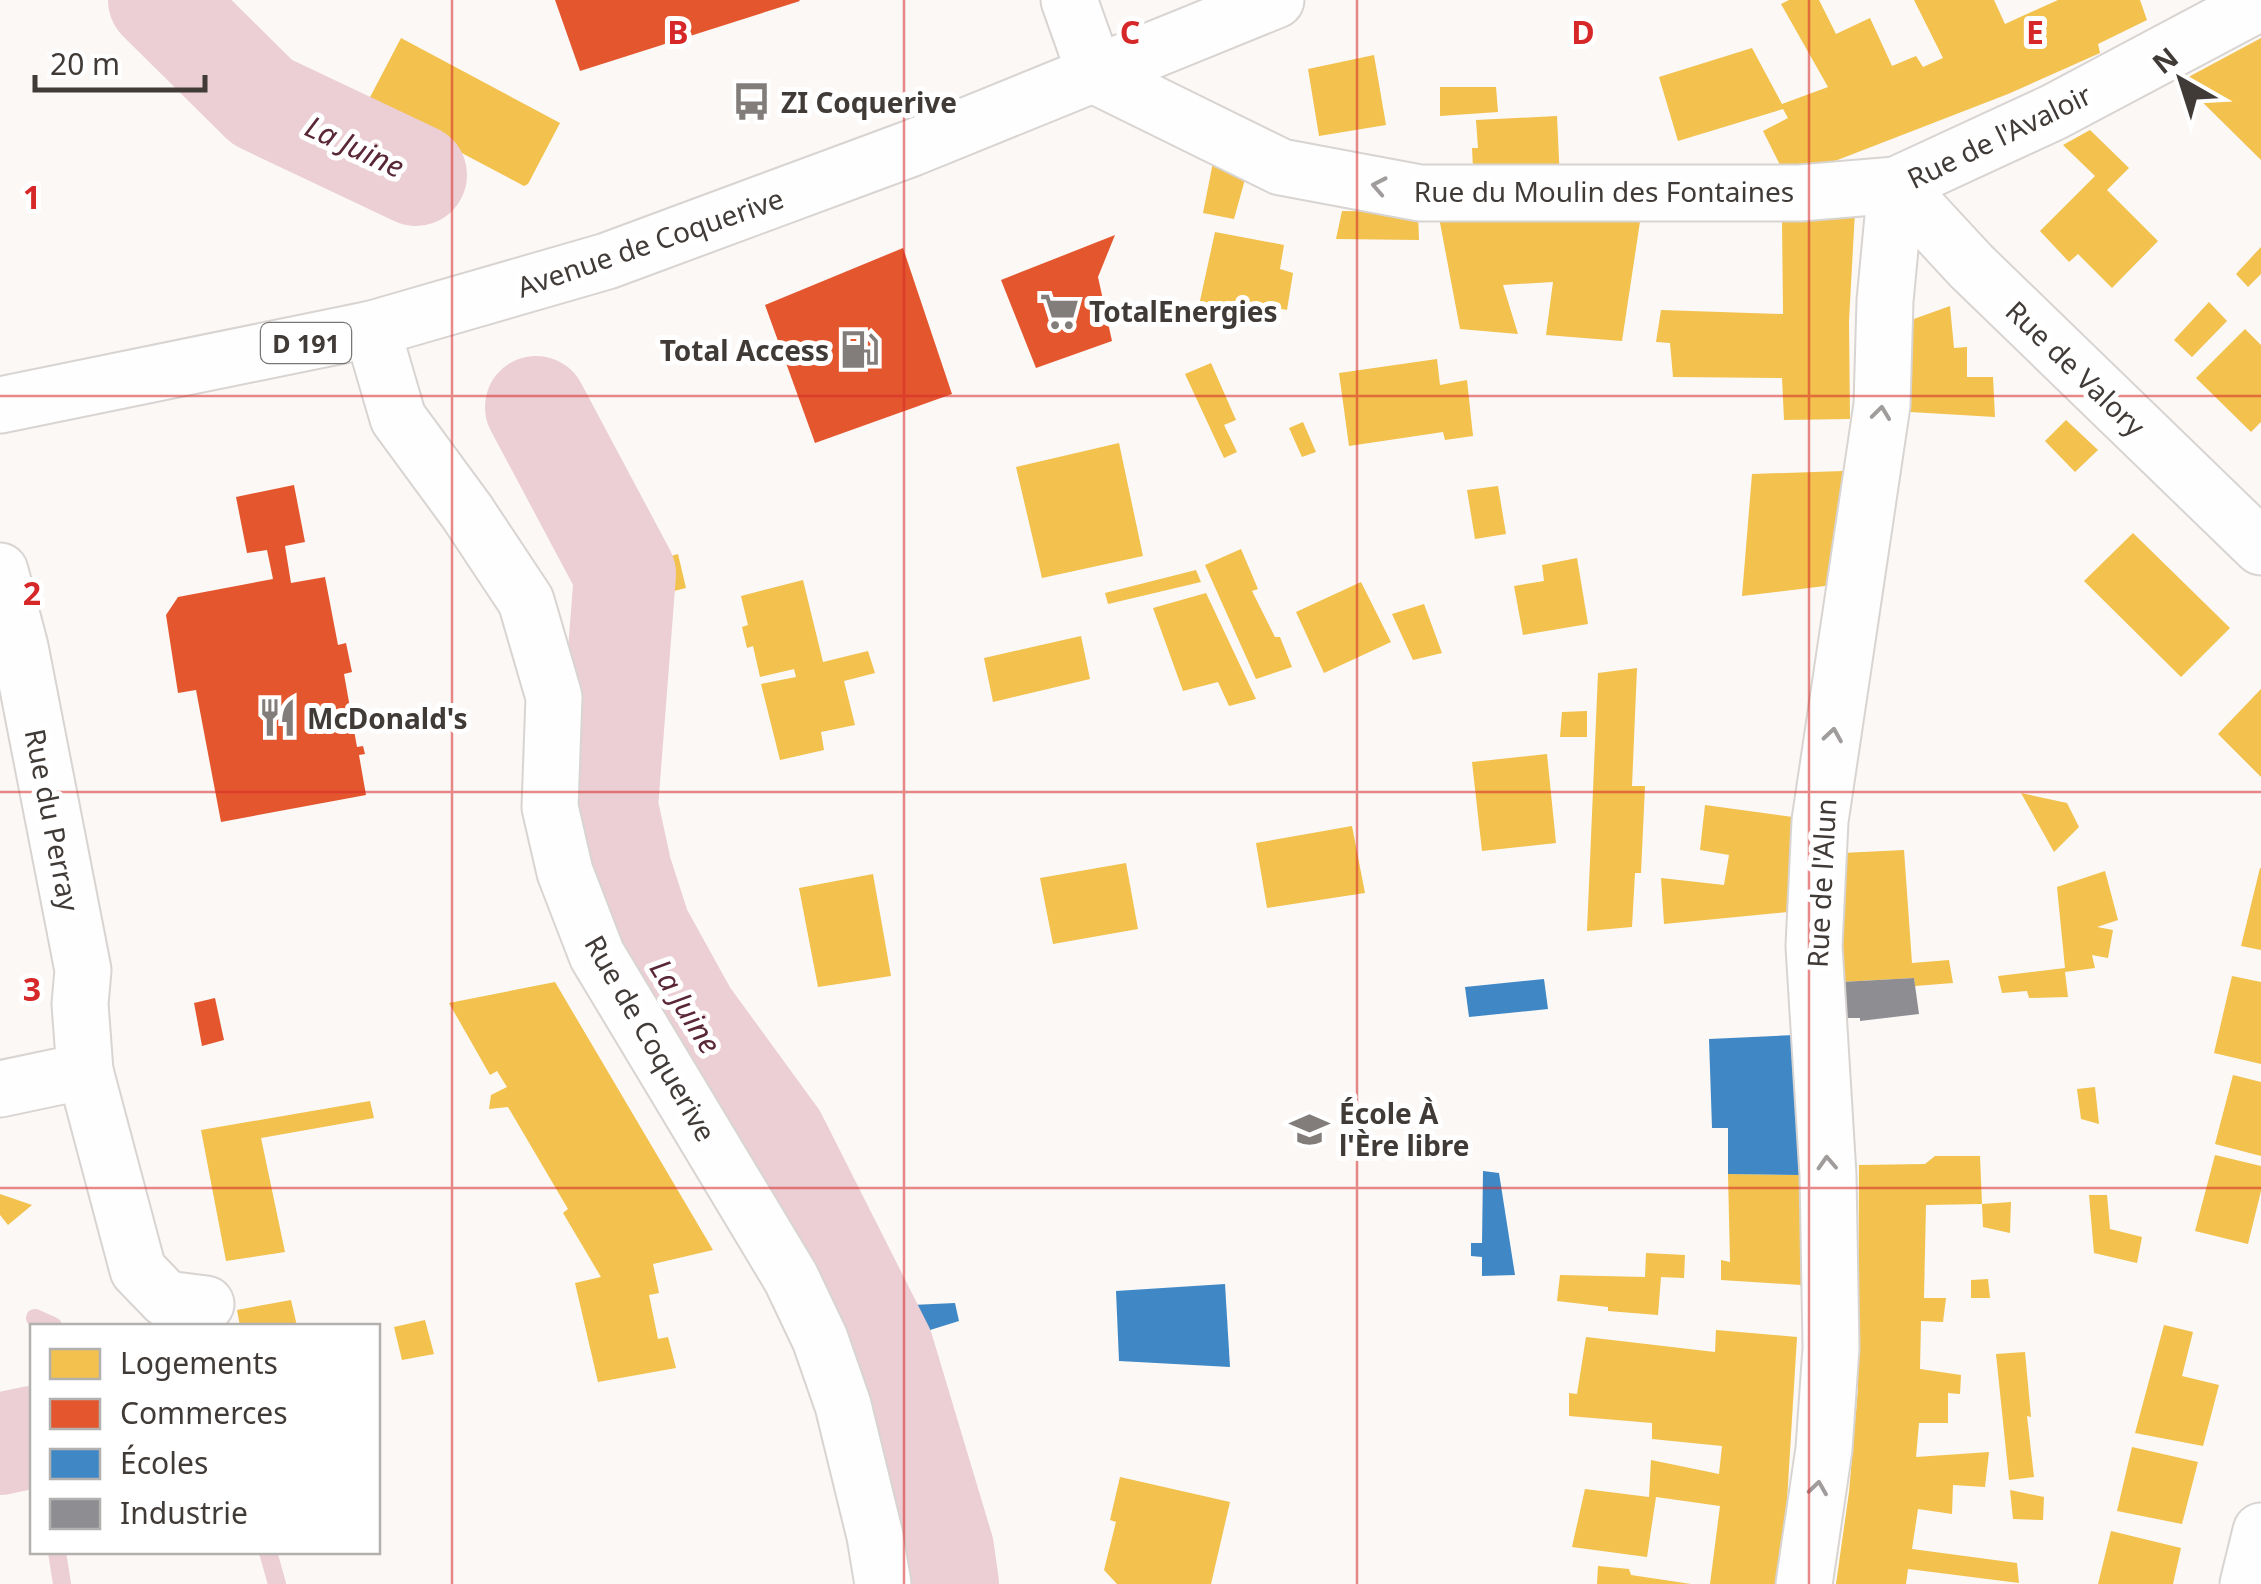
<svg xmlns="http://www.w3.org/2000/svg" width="2261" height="1584" font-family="'Noto Sans',sans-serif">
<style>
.homes{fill:#f2c14e}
.shops{fill:#e4572e}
.schools{fill:#3f88c5}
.industry{fill:#8d8d92}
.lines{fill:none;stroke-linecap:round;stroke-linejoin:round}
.stream{stroke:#eccfd4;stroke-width:18}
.river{stroke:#eccfd4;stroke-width:102}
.minor-casing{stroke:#d8d4d2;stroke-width:59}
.major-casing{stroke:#d8d4d2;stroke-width:59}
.minor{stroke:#fefefe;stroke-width:55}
.major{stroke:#fefefe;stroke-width:55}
.oneway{stroke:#a09c9b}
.grid{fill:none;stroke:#d62828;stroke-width:2.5;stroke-opacity:0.55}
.labels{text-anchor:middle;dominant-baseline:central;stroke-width:10;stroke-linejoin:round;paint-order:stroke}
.shield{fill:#fff;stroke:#7a7674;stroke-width:2.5}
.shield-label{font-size:25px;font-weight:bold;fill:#413b38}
.poi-label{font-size:28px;font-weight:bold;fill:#413b38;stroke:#fff;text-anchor:start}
.street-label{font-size:28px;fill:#413b38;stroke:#fff}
.water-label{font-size:30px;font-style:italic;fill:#592735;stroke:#fff}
.grid-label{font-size:32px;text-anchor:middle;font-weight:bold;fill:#d62828;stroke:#fff;stroke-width:10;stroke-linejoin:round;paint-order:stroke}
</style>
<rect width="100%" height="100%" fill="#fbf8f6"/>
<g class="homes">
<path d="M1789 0H1819L1836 34 1870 18 1892 66 1916 56 1923 67 1943 58 1914 0H1994L2005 24 2058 0H2140L2147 20 2098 44 2100 53 2008 94 1822 166 1785 175 1763 131 1788 118 1783 109 1678 141 1659 77 1752 48 1782 104 1828 87 1781 4Z"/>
<path d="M401 38 560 123 528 184 524 186 367 103Z"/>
<path d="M2261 38V160L2181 81Z"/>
<path d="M1374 55 1386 125 1319 136 1308 69Z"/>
<path d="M1440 87H1496L1498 112 1440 116Z"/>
<path d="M1557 116 1560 181 1473 168 1472 148H1478L1476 120Z"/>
<path d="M2090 130 2129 168 2107 190 2158 241 2112 288 2078 254 2069 262 2040 231 2095 176 2063 145Z"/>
<path d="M1214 157 1247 172 1234 219 1203 213Z"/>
<path d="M1342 211 1418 212 1419 240 1336 239Z"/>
<path d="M1855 211 1849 321 1850 419 1784 420 1782 378 1673 377 1670 343 1656 342 1661 310 1783 314 1782 220Z"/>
<path d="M1438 212 1641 215 1622 341 1546 335 1553 282 1503 285 1518 334 1460 329Z"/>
<path d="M1215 232 1284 245 1280 269 1293 273 1287 310 1272 307 1269 325 1198 310Z"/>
<path d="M2261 247V274L2248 287 2236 274Z"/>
<path d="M2209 302 2227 321 2192 357 2174 340Z"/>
<path d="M1950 306 1954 348 1967 347V377H1993L1995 417 1910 412 1911 320Z"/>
<path d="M2245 329 2261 345V422L2251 432 2196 378Z"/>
<path d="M1437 359 1440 385 1467 380 1473 436 1445 440 1443 432 1349 446 1339 373Z"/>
<path d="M1211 363 1236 420 1224 425 1237 452 1224 458 1185 374Z"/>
<path d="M2066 420 2098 450 2075 472 2045 441Z"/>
<path d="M1303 422 1316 452 1302 457 1289 428Z"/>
<path d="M1119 443 1143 556 1042 578 1016 467Z"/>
<path d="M1843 471 1833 585 1742 596 1752 474Z"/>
<path d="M1498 486 1506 534 1475 539 1467 490Z"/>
<path d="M2133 533 2230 628 2181 677 2084 581Z"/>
<path d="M1241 549 1258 589 1252 591 1275 637H1280L1292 667 1256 679 1205 565Z"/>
<path d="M678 554 686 588 654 596 661 559Z"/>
<path d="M1577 558 1588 624 1523 635 1514 586 1544 581 1542 565Z"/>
<path d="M1196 570 1201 582 1108 604 1105 593Z"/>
<path d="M803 580 823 662 868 651 875 673 844 681 855 725 821 732 824 750 780 760 761 684 796 677 794 669 760 677 753 646 747 648 742 627 748 625 741 596Z"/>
<path d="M1361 582 1391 642 1324 673 1296 612Z"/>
<path d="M1206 593 1256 699 1229 706 1218 682 1183 691 1153 608Z"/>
<path d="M1424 604 1442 653 1413 660 1392 614Z"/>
<path d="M1081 636 1090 679 993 702 984 658Z"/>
<path d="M1637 668 1632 786H1645L1641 873H1635L1632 927 1587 931 1598 673Z"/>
<path d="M2261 689V777L2218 734Z"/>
<path d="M1587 711V737H1560L1562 712Z"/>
<path d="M1547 754 1556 843 1482 851 1472 762Z"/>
<path d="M2021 793 2067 803 2079 827 2054 852Z"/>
<path d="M1705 805 1800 818 1788 912 1664 924 1661 878 1724 885 1729 855 1700 850Z"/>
<path d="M1352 826 1365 893 1267 908 1256 843Z"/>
<path d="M1904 850 1912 963 1949 960 1953 983 1915 986 1914 978 1841 982 1842 853Z"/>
<path d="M1126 863 1138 929 1053 944 1040 878Z"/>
<path d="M2260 868H2261V950L2241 946Z"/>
<path d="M2105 871 2118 920 2097 927 2113 930 2108 958 2092 955 2095 968 2065 972 2068 997 2029 998 2027 991 2002 993 1998 976 2065 968 2057 887Z"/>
<path d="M873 874 891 976 818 987 799 888Z"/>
<path d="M2232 976 2261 982V1064L2214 1053Z"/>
<path d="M555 982 713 1250 653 1264 659 1293 649 1295 658 1339 668 1337 676 1368 598 1382 575 1283 601 1277 563 1213 568 1209 508 1107 489 1109 491 1095 507 1087 497 1071 490 1075 449 1003Z"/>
<path d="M711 982 727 1003 714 1014 699 992Z"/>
<path d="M2233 1075 2261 1082V1156L2215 1144Z"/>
<path d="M2095 1087 2099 1124 2081 1119 2077 1089Z"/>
<path d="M370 1101 374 1118 261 1138 285 1252 226 1261 201 1130Z"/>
<path d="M2215 1155 2261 1166V1191L2248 1244 2195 1231Z"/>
<path d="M1935 1156H1980L1982 1204 1926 1205 1924 1298H1946L1943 1322 1921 1321 1920 1369 1961 1375 1960 1394 1948 1393V1423H1919L1916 1457 1989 1452 1985 1487 1953 1485 1952 1514 1918 1509 1912 1549 2017 1563 2019 1583 1908 1569 1906 1584H1836L1849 1492 1858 1389 1859 1165 1925 1164Z"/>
<path d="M1728 1174 1800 1175 1801 1285 1721 1280V1260L1730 1262Z"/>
<path d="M0 1194 32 1205 8 1225 0 1215Z"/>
<path d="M2089 1195H2107L2110 1229 2142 1237 2137 1263 2094 1253Z"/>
<path d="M2011 1202 2010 1233 1983 1227 1982 1204Z"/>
<path d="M1646 1253 1685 1255 1684 1278 1661 1277 1658 1315 1608 1311V1307L1557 1301 1560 1275 1645 1277Z"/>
<path d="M1988 1279 1990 1298H1971V1280Z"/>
<path d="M291 1300 297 1326H240L237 1310Z"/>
<path d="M425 1320 434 1354 402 1360 394 1327Z"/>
<path d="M2164 1325 2193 1332 2182 1376 2219 1385 2203 1446 2135 1433Z"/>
<path d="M1716 1330 1797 1337 1786 1517 1775 1584H1710L1720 1506 1656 1497 1647 1557 1572 1547 1585 1489 1649 1497 1651 1460 1719 1474 1722 1446 1652 1439V1423L1569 1416V1393L1577 1394 1586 1337 1715 1352Z"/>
<path d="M2025 1352 2031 1417 2027 1416 2034 1477 2009 1480 1996 1354Z"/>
<path d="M933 1381 941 1410 925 1415 916 1387Z"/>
<path d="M2132 1447 2198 1462 2182 1524 2117 1511Z"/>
<path d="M956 1449 966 1481 947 1486 938 1454Z"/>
<path d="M1120 1477 1230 1502 1211 1584H1117L1104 1570 1116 1522 1110 1520Z"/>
<path d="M2010 1490 2044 1497 2043 1520 2013 1519Z"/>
<path d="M951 1500 978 1504 989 1558 964 1552Z"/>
<path d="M2111 1531 2181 1548 2173 1584H2098Z"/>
<path d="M1598 1566 1629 1569 1631 1575 1691 1584H1597Z"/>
</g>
<g class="shops">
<path d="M555 0H799L800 1 580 71Z"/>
<path d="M1115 235 1098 277 1112 341 1036 368 1001 280Z"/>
<path d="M903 248 952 394 815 443 765 305Z"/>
<path d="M294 485 305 542 285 546 291 583 325 577 338 645 346 643 352 672 344 674 357 747 363 746 365 754 359 755 366 795 221 822 196 690 178 693 166 615 178 597 273 579 267 550 247 553 236 497Z"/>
<path d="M215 998 224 1040 202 1046 194 1003Z"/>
</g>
<g class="schools">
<path d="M1544 979 1548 1009 1469 1017 1465 987Z"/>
<path d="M1794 1035 1800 1175 1728 1174V1128H1712L1709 1039Z"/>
<path d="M797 1093 813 1124 796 1132 779 1107V1100Z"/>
<path d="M1483 1171 1499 1173 1515 1275 1482 1276V1257L1471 1256V1243H1482Z"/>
<path d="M901 1275 912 1305 955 1303 959 1321 898 1340 877 1284Z"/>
<path d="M1225 1284 1230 1367 1119 1361 1116 1291Z"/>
</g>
<path class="industry" d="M1914 978 1919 1014 1860 1021V1018H1843L1841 982Z"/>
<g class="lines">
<g class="stream">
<path d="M35 1318 53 1326"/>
<path d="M57 1552 62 1584"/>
<path d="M268 1552 277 1584"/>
</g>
<g class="river">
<path d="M159 0 262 102 416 175"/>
<path d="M536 407 625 574 607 806 621 871 640 930 687 1015 776 1137 883 1349 943 1549 948 1584"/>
<path d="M0 1444 32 1437"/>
</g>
<defs>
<g id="minor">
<path d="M1069 0 1096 76 1281 167 1420 193H1800L1896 185 2054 112 2261 2"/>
<path d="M1896 185 1971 266 2261 547"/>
<path d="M372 329 398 418 467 512 526 601 554 697 550 807 565 872 597 955 791 1278 820 1339 843 1405 875 1536 883 1584"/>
<path d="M0 571 20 647 83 970 80 1004 85 1071 0 1089"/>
<path d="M85 1071 138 1270 166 1299 206 1304"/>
<path d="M1804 1584 1824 1449 1831 1348 1828 1175 1814 946 1820 821 1882 405 1885 301 1896 185"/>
<path d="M2248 1584 2261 1531"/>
</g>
<path id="major" d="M0 405 372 329 607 261 912 148 1276 0"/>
</defs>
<use href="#minor" class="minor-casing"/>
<use href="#major" class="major-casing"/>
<use href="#minor" class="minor"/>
<use href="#major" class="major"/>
</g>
<defs><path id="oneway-chevron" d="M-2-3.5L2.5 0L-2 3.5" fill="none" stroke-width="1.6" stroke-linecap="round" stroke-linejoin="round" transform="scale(2.5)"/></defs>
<g class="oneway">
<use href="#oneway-chevron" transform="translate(1379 186) rotate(-169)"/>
<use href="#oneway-chevron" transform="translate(1881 413) rotate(-83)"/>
<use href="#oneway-chevron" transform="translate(1833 735) rotate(-81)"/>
<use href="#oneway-chevron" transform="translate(1827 1163) rotate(-93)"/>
<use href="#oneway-chevron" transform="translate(1818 1488) rotate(-82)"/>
</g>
<path class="grid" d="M452 0V1584M904 0V1584M1357 0V1584M1809 0V1584M0 396H2261M0 792H2261M0 1188H2261"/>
<defs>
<symbol id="bus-bare" viewBox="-9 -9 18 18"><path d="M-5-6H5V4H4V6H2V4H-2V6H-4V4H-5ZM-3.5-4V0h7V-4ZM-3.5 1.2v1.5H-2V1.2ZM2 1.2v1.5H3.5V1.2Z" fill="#827d7a" stroke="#fff" stroke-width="2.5" paint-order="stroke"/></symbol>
<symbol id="supermarket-bare" viewBox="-9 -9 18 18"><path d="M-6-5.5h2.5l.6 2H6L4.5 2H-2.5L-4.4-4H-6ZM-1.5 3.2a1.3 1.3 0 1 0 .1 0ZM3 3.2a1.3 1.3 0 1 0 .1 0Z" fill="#827d7a" stroke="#fff" stroke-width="2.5" paint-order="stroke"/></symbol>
<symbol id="fuel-bare" viewBox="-9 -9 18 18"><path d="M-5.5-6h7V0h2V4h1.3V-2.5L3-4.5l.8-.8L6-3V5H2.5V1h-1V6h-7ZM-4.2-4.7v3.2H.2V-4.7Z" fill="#827d7a" stroke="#fff" stroke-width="2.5" paint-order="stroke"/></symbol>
<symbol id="restaurant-bare" viewBox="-9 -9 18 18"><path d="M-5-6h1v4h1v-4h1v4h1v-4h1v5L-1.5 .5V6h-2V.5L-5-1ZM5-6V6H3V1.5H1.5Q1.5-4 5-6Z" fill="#827d7a" stroke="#fff" stroke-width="2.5" paint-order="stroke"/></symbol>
<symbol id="school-bare" viewBox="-9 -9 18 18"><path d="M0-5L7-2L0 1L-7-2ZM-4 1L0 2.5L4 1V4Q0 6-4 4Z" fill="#827d7a" stroke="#fff" stroke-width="2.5" paint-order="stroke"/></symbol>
</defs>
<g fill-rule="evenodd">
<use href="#bus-bare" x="724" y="74" width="55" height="55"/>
<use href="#supermarket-bare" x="1032" y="284" width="55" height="55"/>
<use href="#fuel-bare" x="832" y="322" width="55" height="55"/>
<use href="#restaurant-bare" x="250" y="690" width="55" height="55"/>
<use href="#school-bare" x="1282" y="1102" width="55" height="55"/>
</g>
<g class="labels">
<rect class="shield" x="261" y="323" width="90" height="40" rx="8"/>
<g class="shield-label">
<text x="306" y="343">D 191</text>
</g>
<g class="poi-label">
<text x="781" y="102">ZI Coquerive</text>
<text x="1089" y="311">TotalEnergies</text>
<text x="829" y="350" text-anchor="end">Total Access</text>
<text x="307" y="718">McDonald's</text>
<text x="1339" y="1113">École À<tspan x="1339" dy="32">l'Ère libre</tspan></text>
</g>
<g class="street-label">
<text transform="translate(1999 136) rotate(-26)">Rue de l'Avaloir</text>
<text x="1604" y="191">Rue du Moulin des Fontaines</text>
<text transform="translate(650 242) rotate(-19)">Avenue de Coquerive</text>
<text transform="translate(2076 368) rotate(44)">Rue de Valory</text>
<text transform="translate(53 820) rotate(79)">Rue du Perray</text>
<text transform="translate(1821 883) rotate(-87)">Rue de l'Alun</text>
<text transform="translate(651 1038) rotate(60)">Rue de Coquerive</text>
</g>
<g class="water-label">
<text transform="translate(355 146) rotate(25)">La Juine</text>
<text transform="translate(686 1006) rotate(58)">La Juine</text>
</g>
</g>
<g class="grid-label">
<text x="678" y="44">B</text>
<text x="1130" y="44">C</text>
<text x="1583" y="44">D</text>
<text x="2035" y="44">E</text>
<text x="32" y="209">1</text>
<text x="32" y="605">2</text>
<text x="32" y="1001">3</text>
</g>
<rect x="30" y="1324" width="350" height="230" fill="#ffffff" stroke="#b3b1af" stroke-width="2.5"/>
<rect x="50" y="1349" width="50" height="30" fill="#f2c14e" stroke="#b3b1af" stroke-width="2.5"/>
<text x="120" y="1374" font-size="30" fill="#413b38">Logements</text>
<rect x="50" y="1399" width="50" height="30" fill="#e4572e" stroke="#b3b1af" stroke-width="2.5"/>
<text x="120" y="1424" font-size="30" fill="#413b38">Commerces</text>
<rect x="50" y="1449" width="50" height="30" fill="#3f88c5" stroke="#b3b1af" stroke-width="2.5"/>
<text x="120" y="1474" font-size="30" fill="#413b38">Écoles</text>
<rect x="50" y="1499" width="50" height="30" fill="#8d8d92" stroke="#b3b1af" stroke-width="2.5"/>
<text x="120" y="1524" font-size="30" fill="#413b38">Industrie</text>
<g transform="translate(2181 80) rotate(321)" stroke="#ffffff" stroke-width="8" paint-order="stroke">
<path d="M0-8L18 38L0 25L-18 38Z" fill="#413b38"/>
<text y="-15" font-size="28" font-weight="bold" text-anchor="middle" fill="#413b38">N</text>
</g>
<path d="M35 75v15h170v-15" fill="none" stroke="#413b38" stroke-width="5"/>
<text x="50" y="75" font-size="30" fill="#413b38" stroke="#ffffff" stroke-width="8" paint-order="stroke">20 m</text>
</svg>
